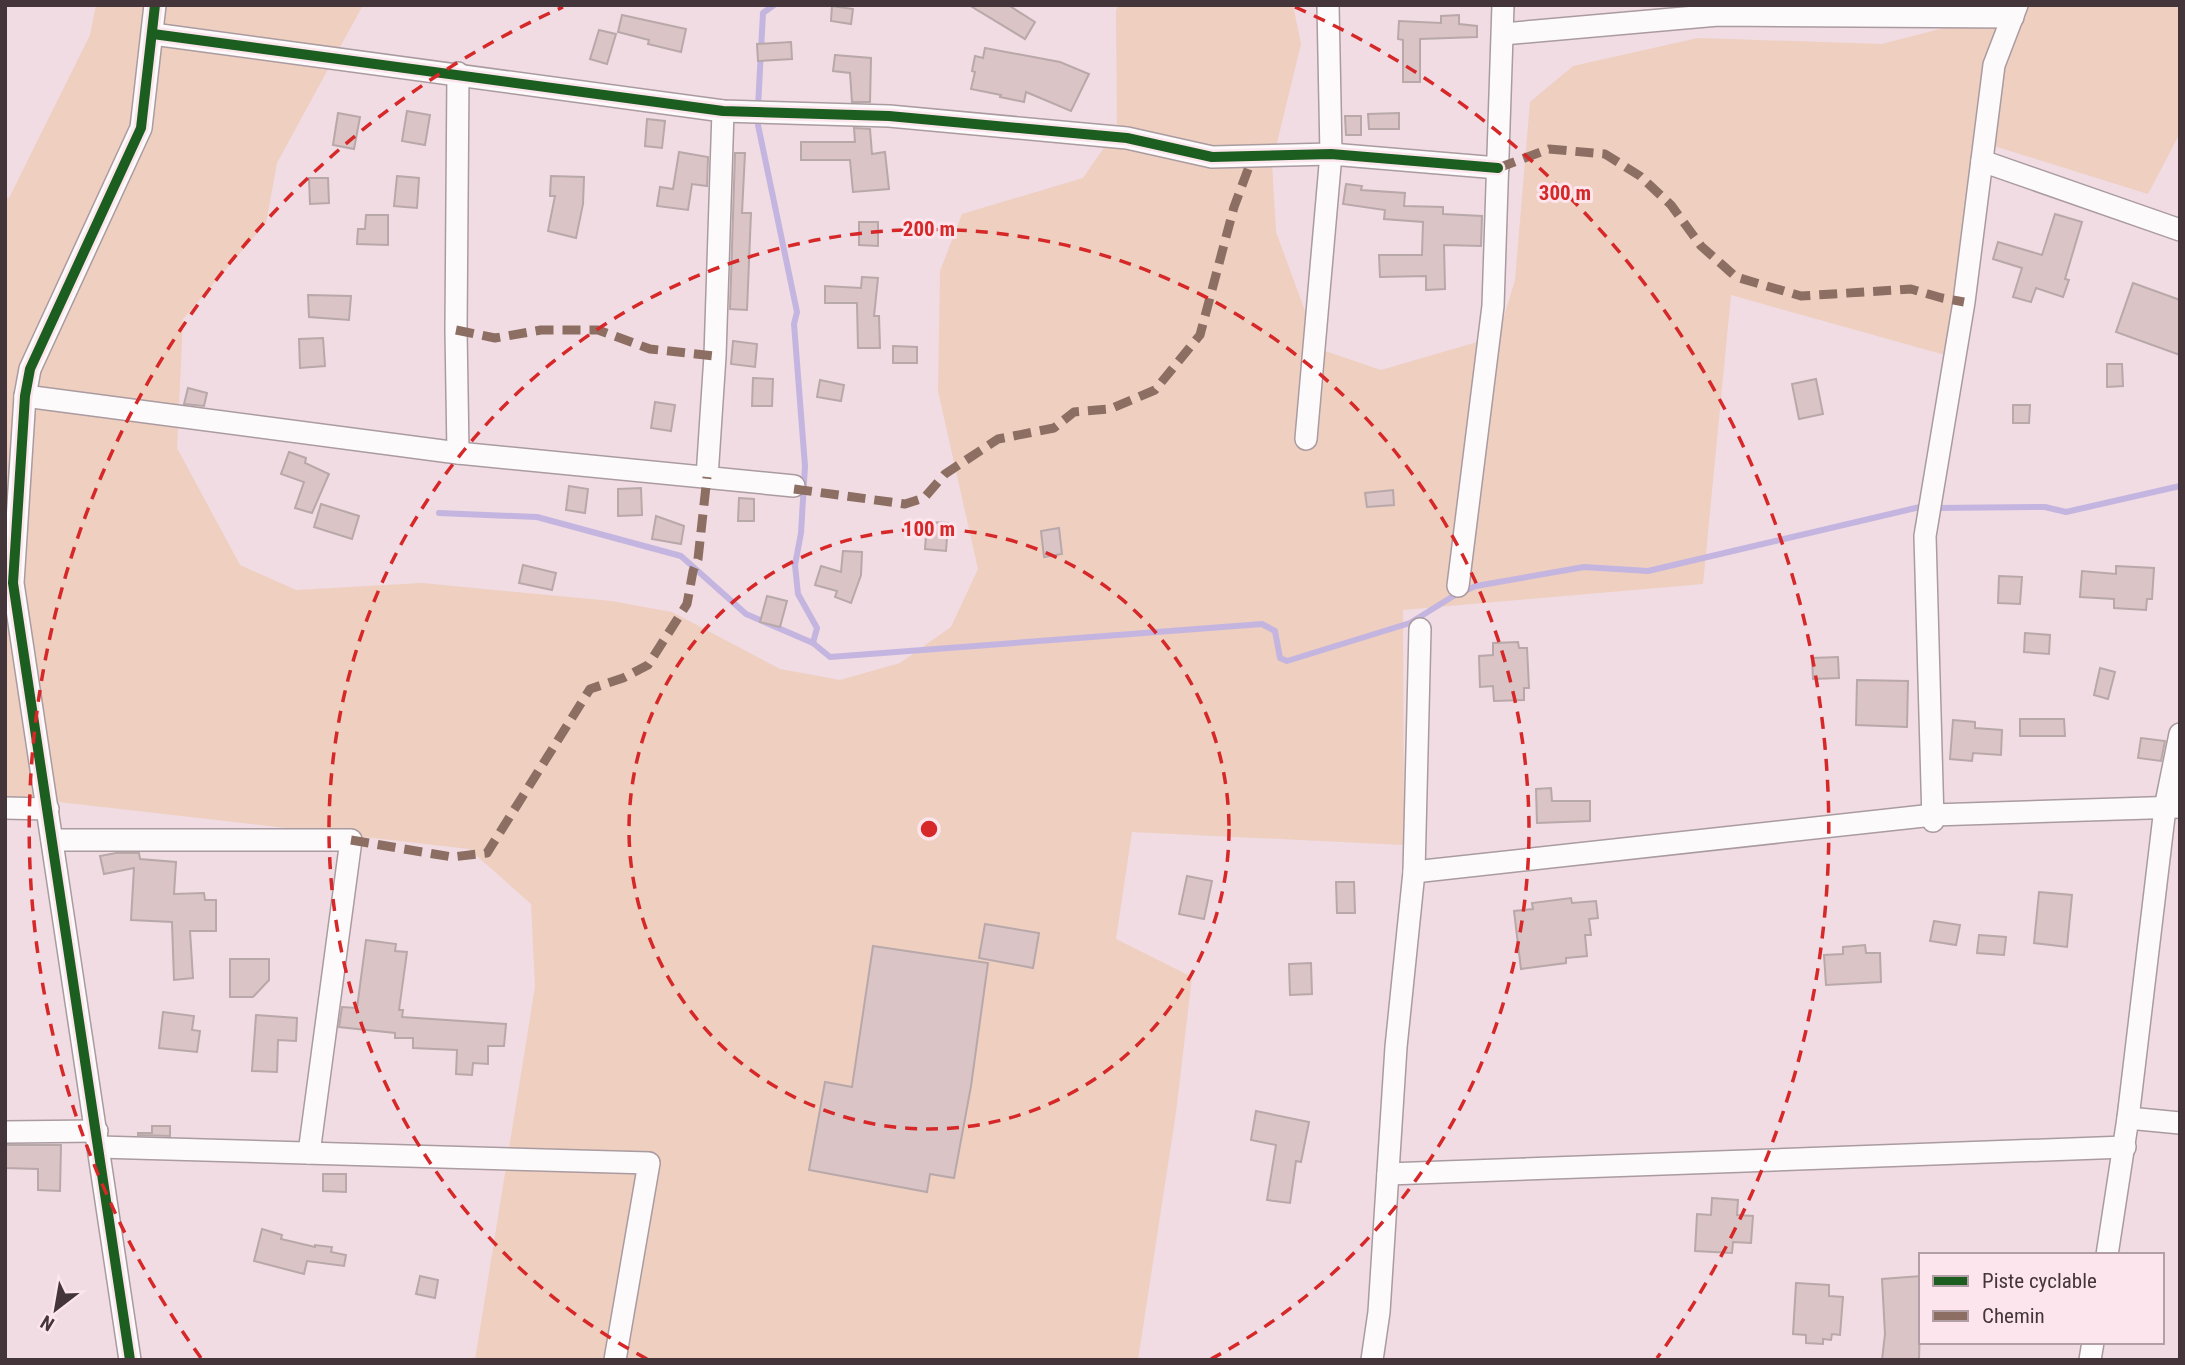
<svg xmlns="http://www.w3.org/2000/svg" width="2185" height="1365" font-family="'Roboto Condensed',sans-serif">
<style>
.green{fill:#eecfc0}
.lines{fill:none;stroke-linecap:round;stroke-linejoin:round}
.stream{stroke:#c4b5e0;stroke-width:6}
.building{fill:#dbc4c5;stroke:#b8a8aa;stroke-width:2}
.minor-casing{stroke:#aa9ba0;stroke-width:24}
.minor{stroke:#fdfafb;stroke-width:21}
.quiet{stroke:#8d6e63;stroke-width:9;stroke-dasharray:18 9;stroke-linecap:butt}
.cycleway-casing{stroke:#fce5ec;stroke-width:15}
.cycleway{stroke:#1b5e20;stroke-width:10}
.ring{fill:none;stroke:#d62828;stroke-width:3.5;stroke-dasharray:12 9}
.centre{fill:#d62828;stroke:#fce5ec;stroke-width:3.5}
.ring-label{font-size:21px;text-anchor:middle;font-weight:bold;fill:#d62828;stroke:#fce5ec;stroke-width:6;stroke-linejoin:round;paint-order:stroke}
</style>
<rect width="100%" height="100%" fill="#f0dce2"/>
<!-- green -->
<path class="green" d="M96,5h267l-86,158 -11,60 -83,96 -6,129 63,117 56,25 126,-7 189,18 61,11 108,57 60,11 60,-17 51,-36 27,-58 -40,-178 2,-120 22,-57 121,-36 34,-49 -1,-118 2,-6h175l8,39 -29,119 4,69 43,117 62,21 117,-34 17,-56 15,-178 43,-36 125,-28 184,6 151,-39h147v128l-32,61 -173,-54 -30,215 -214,-60 -28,289 -300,26 1,235 -272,-13 -16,107 76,38 -16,135 -38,248h-663l60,-373 -4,-83 -62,-55 -410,-47 -54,-3v-602l4,1 81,-163z"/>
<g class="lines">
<!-- stream -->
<g class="stream">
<path d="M758,107l5,-94 11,-8"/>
<path d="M758,125l39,187 -3,12 11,142 -4,67 -6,32 3,29 19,34 -4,15 17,14 432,-33 13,7 5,27 7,3 123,-38 45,-28 21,-9 108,-19 64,4 276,-65"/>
<path d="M1935,508l110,-1 21,5 114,-26"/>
<path d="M439,513l98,4 144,39 65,58 67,29"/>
</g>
</g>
<!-- building -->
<g class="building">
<path d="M969,5h39l27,17 -10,17z"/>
<path d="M832,6l21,3 -2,15 -20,-3z"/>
<path d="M622,15l64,14 -5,23 -33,-8 1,-4 -31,-8z"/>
<path d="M1459,15v9l18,2v11l-57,2v43h-17v-42l-5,-1 1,-18 42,2v-7z"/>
<path d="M599,30l17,4 -9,30 -17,-5z"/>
<path d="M791,42l1,17 -34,2 -1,-17z"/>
<path d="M985,48l75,14 29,12 -18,37 -45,-19 -2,10 -24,-5 1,-2 -30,-6 4,-17 -3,-1 3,-15 8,2z"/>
<path d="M835,55l36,3 -1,44h-18l-2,-29 -17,-2z"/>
<path d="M407,111l23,4 -5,30 -23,-4z"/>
<path d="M338,113l22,4 -6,32 -21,-4z"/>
<path d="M1399,113v16h-30l-1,-15z"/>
<path d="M1345,116h16v19h-15z"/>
<path d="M647,119l18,2 -3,27 -17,-2z"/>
<path d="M854,128l16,1 2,25 13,-2 4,37 -36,3 -3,-32h-49v-18h54z"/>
<path d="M679,152l29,5 -1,29 -15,-2 -4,26 -31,-4 3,-19 13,2z"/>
<path d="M735,153h10l-3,60h9l-4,97 -17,-1z"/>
<path d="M397,176l22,2 -2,30 -23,-2z"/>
<path d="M551,176l33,1 -1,27 -7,34 -28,-7 7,-35h-5z"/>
<path d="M309,178h19l1,25 -19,1z"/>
<path d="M1346,184l16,2 -1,4 44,3 -1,13 39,1v7l39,2 -1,30 -37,-1 1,44 -19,1v-14l-46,1 -1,-22h43l1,-33 -39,-3 1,-9 -42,-6z"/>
<path d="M2055,214l27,8 -17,57 4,1 -6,17 -27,-9 -5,14 -18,-5 9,-29 -29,-9 5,-17 44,13z"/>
<path d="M366,215h22v30l-31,-1 1,-15h7z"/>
<path d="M859,222h19v24l-19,-1z"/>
<path d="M862,277l16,1 -4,38h5l1,32h-22l-1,-45h-32v-17l36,2z"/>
<path d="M2133,283l47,17v55l-64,-23z"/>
<path d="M308,295l43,1 -2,24 -40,-3z"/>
<path d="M323,338l2,28 -25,2 -1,-29z"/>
<path d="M733,341l24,3 -2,23 -24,-3z"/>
<path d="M893,346l24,1v16h-24z"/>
<path d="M2107,364h15l1,22 -16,1z"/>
<path d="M753,378l20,1 -1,27h-20z"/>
<path d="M1816,379l7,35 -24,5 -7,-35z"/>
<path d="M820,380l24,5 -3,16 -24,-4z"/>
<path d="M188,388l19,5 -3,13 -20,-2z"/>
<path d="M655,402l20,3 -4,26 -20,-3z"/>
<path d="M2013,405h17l-1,18h-16z"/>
<path d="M289,452l17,6 -1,5 24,11 -17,39 -17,-5 9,-26 -23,-8z"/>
<path d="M569,486l19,3 -3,24 -19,-3z"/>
<path d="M641,488l1,27 -24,1v-27z"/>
<path d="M1393,490l1,15 -27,2 -2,-14z"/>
<path d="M739,498l15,1v22h-16z"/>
<path d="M321,504l38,12 -7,23 -38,-12z"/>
<path d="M656,516l28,10 -3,18 -29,-5z"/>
<path d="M927,522l21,1 -2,28 -21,-2z"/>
<path d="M1059,528l3,26 -18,3 -3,-26z"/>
<path d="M843,551l19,1 -1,23 -10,28 -16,-6 2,-6 -22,-6 6,-19 20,6z"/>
<path d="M523,565l33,8 -4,17 -33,-7z"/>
<path d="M2116,566l38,2 -2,31h-5l-1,11 -32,-2v-9l-34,-2 2,-26 34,3z"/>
<path d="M1999,576l23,1 -2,27 -22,-1z"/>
<path d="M767,596l20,5 -7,26 -20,-5z"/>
<path d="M2025,633l25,2 -1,19 -25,-2z"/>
<path d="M1518,642l1,6h8l2,40h-5v12l-30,1 -1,-15 -13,1 -1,-31 14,-1v-12z"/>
<path d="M1838,657l1,21 -26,1 -1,-21z"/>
<path d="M2100,668l15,4 -7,27 -14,-4z"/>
<path d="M1857,680l51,1 -1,46 -51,-2z"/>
<path d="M2020,719h44l1,17h-45z"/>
<path d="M1953,720l22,2v6l27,2 -1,25 -28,-2 -1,8 -22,-2z"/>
<path d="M2141,738l24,3 -4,20 -23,-3z"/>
<path d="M1551,788l1,13h38v20l-53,2 -1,-34z"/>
<path d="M116,853h23l1,6 36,3 -2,32 30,-1 1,7h11v31h-26l3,47 -19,2 -2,-58 -41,-2 3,-52 -30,6 -4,-18z"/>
<path d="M1187,876l25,5 -8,38 -25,-5z"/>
<path d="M1336,882h18l1,31h-18z"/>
<path d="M2039,892l33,3 -5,52 -33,-4z"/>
<path d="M1571,898l1,5 24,-2 2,17 -9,1 2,16h-6l2,21 -21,2v5l-45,6 -7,-58 19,-2 -1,-6z"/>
<path d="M1934,921l26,4 -4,20 -26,-4z"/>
<path d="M985,924l54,9 -6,35 -54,-10z"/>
<path d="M1979,935l27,2 -2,18 -27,-2z"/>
<path d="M366,940l30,4 -1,7 12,1 -8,58h4l-1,7 104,7 -2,22h-16v18l-15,-1 -1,12 -16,-1 1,-24 -44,-2v-10h-18v-5l-56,-6 3,-20 15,1z"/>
<path d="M1865,945l1,8h14l1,29 -55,3 -2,-30 19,-1v-7z"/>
<path d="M873,946l115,17 -17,123 -17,92 -24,-4 -3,18 -118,-22 16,-88 27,5z"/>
<path d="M230,959h39v21l-16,17h-23z"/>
<path d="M1311,963l1,31 -22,1 -1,-31z"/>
<path d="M163,1012l31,4 -2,14 8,1 -3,21 -38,-4z"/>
<path d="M256,1015l41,3 -1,23 -18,-1 -1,32 -25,-1z"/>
<path d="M1256,1111l53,11 -8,40 -5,-1 -6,42 -23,-3 9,-55 -25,-5z"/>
<path d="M152,1126h18v10l-32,-1v-2h14z"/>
<path d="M5,1145h56l-1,46 -22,-1v-21l-33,-1z"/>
<path d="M323,1174h23v18l-23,-1z"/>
<path d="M1712,1198l26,2 -1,15 16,1 -2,27 -18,-1 -1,11 -37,-2 2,-37 14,1z"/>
<path d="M262,1229l20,6 -1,4 34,8v-2l17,2 -1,5 15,3 -2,11 -37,-5 -3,13 -50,-13z"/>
<path d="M420,1276l18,4 -3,18 -19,-4z"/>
<path d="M1921,1276l-2,84h-37l3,-26 -3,-55z"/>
<path d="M1796,1283l33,2v11l14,1 -3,38 -8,-1 -1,6 -8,-1v5l-17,-1v-8l-13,-1z"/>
</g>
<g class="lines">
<defs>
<g id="minor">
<path d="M153,34l570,77 166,5 238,22 85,19 119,-3 167,14"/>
<path d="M1503,34l215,-19 295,2"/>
<path d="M458,73l-2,257 2,123"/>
<path d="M1982,161l198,69"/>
<path d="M25,396l433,57 336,33"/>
<path d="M1306,439l25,-285 -3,-149"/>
<path d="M707,477l8,-121 8,-245"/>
<path d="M1458,586l35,-280 10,-301"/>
<path d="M5,808l43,1"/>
<path d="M1933,821l-8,-285 39,-234 30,-237 23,-60"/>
<path d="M52,840h299l-42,313"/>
<path d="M1414,872l519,-57 247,-8"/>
<path d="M2128,1118l52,5"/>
<path d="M5,1132l92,-1"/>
<path d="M99,1147l550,16 -34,197"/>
<path d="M1388,1174l737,-27"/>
<path d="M2107,1255l21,-137 37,-310 15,-74"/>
<path d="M130,1360l-117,-777 12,-187 5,-27 111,-241 14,-123"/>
<path d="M1372,1360l7,-48 17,-265 18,-175 6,-243"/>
<path d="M2090,1360l3,-18"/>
</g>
</defs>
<!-- minor casing -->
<use href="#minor" class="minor-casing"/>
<!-- minor -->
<use href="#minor" class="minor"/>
<!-- quiet -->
<g class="quiet">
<path d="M1498,168l51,-19 56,5 35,22 31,29 30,41 35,31 65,19 110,-7 31,9 22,4"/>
<path d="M456,330l39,8 46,-8h57l52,19 65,7"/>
<path d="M794,489l111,15 19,-6 21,-24 53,-35 56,-11 20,-16 36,-3 45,-19 45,-55 34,-128 19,-51"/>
<path d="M351,840l101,17 35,-4 103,-164 33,-11 25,-13 39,-61 6,-33 5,-12 9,-82"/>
</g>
<defs>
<g id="cycleway">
<path d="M153,34l570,77 166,5 238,22 85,19 119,-3 167,14"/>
<path d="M130,1360l-117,-777 12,-187 5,-27 111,-241 14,-123"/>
</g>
</defs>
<!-- cycleway casing -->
<use href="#cycleway" class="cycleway-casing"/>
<!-- cycleway -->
<use href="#cycleway" class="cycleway"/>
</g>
<!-- distance rings -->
<g class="ring">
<circle cx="929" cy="829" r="300"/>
<path d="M647 1359A600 600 0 1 1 1211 1359"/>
<path d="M201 1358A900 900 0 0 1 563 7M1295 7A900 900 0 0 1 1657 1358"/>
</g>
<circle cx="929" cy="829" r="10" class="centre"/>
<g class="ring-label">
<text x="1565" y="200">300 m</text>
<text x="929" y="236">200 m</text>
<text x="929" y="536">100 m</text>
</g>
<!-- border -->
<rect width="2185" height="1365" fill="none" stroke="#43353a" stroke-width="14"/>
<!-- legend -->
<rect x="1919" y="1253" width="245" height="91" fill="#fce5ec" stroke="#b29fa5" stroke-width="2"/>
<rect x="1933" y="1276" width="35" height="10" fill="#1b5e20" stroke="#b29fa5" stroke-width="2"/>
<text x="1982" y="1288" font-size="21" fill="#43353a">Piste cyclable</text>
<rect x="1933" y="1311" width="35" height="10" fill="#8d6e63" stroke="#b29fa5" stroke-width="2"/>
<text x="1982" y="1323" font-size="21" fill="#43353a">Chemin</text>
<!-- north arrow -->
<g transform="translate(56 1309) rotate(211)" stroke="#fce5ec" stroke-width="5" paint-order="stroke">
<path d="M0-5L12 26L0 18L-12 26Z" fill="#43353a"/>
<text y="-10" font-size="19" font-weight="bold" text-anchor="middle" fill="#43353a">N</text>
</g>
</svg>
